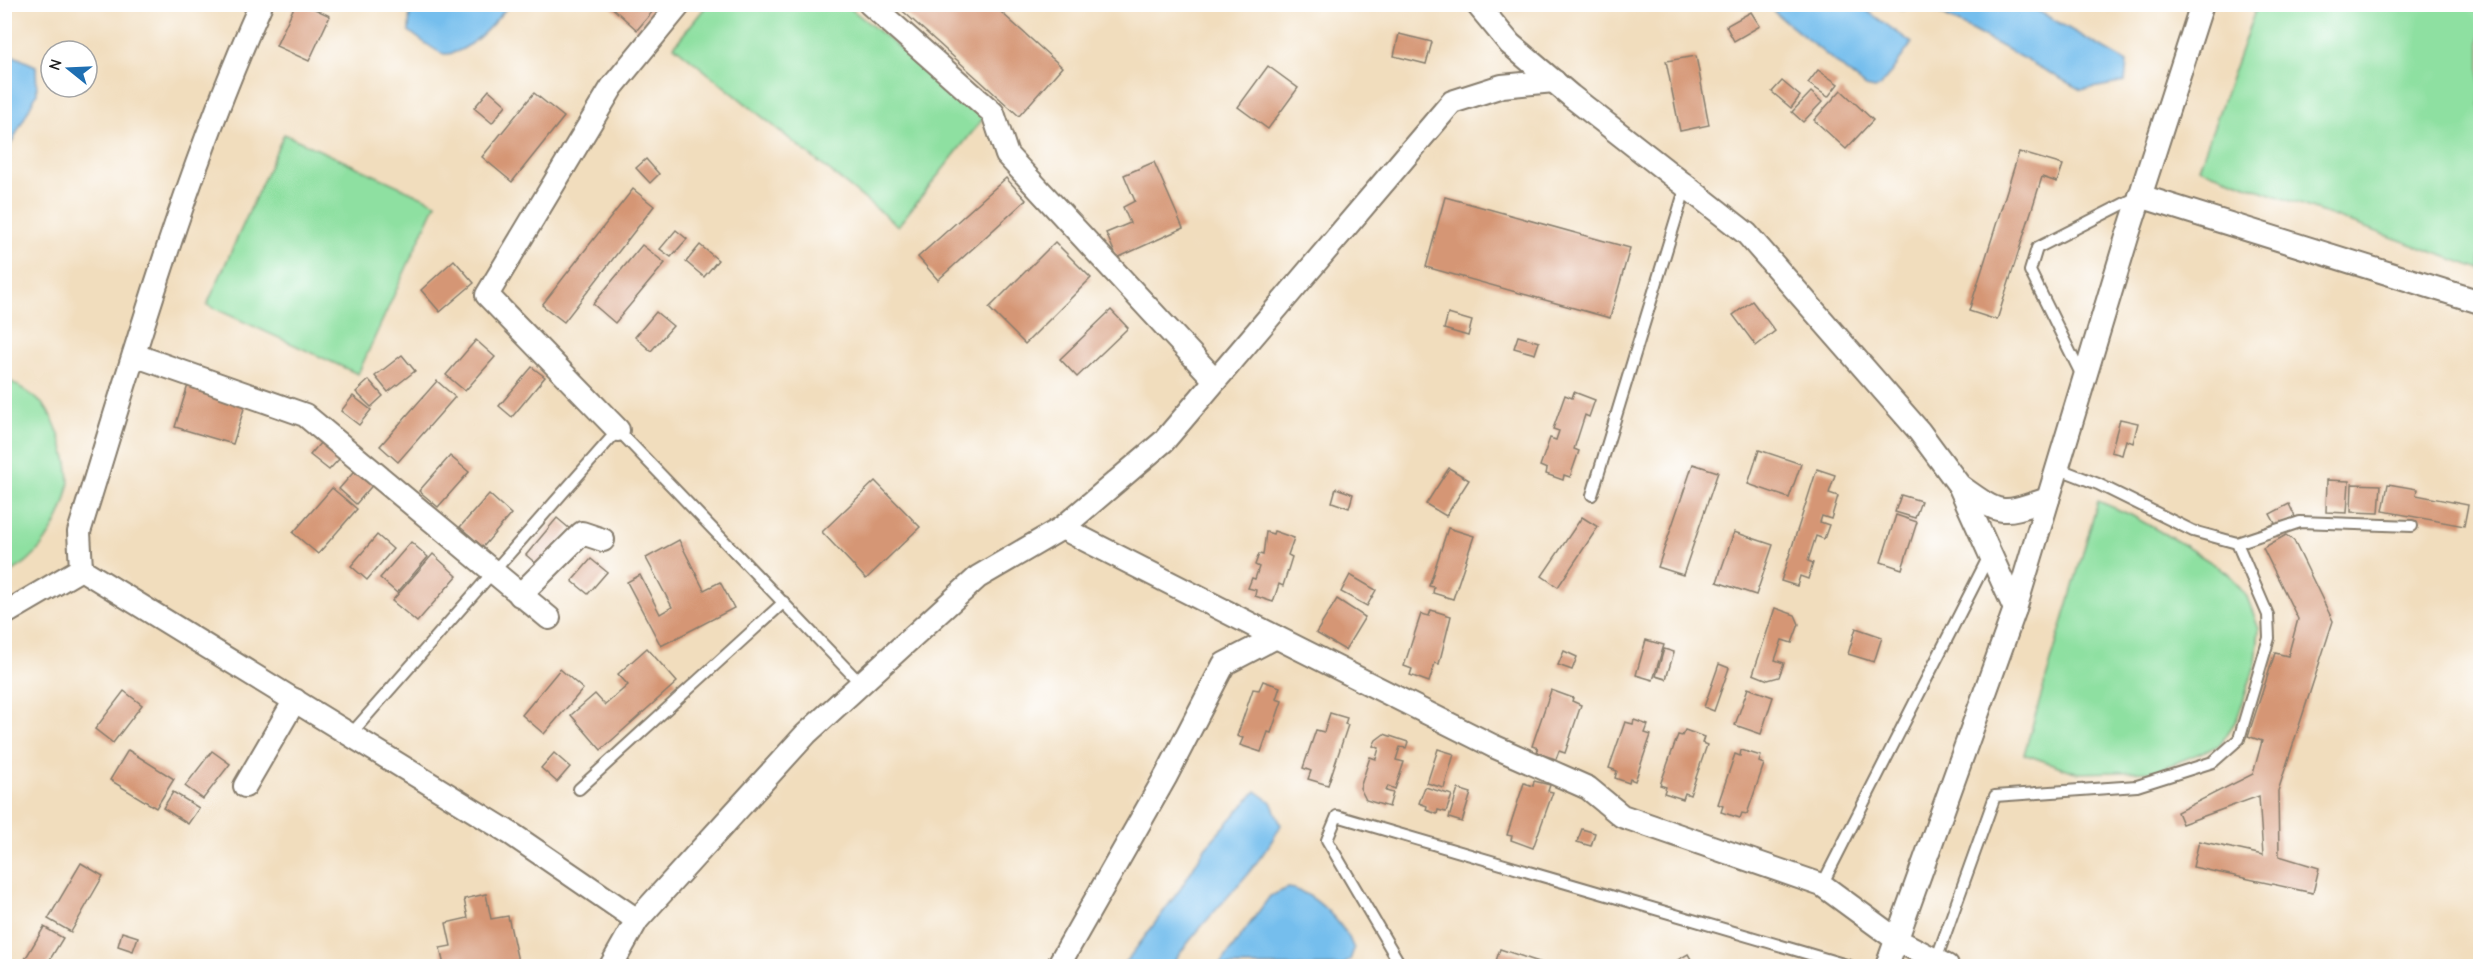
<svg xmlns="http://www.w3.org/2000/svg" width="2485" height="971" font-family="'Comic Neue',sans-serif">
<style>
.green{fill:#8ee0a1;stroke:#557e5e;stroke-width:1.5}
.water{fill:#75beed;stroke:#486d84;stroke-width:1.5}
.building{fill:#d59675}
.lines{fill:none;stroke-linecap:round;stroke-linejoin:round}
.lane-casing{stroke:#867c6c;stroke-width:14}
.street-casing{stroke:#867c6c;stroke-width:26}
.lane{stroke:#fff;stroke-width:10}
.street{stroke:#fff;stroke-width:22}
</style>
<rect width="100%" height="100%" fill="#fff"/>
<filter id="ink" filterUnits="userSpaceOnUse"><feTurbulence type="fractalNoise" baseFrequency=".0167" numOctaves="2"/><feDisplacementMap in="SourceGraphic" scale="12" xChannelSelector="R" yChannelSelector="G"/><feConvolveMatrix kernelMatrix="1 2 1 2 8 2 1 2 1" color-interpolation-filters="sRGB"/></filter>
<filter id="wash" filterUnits="userSpaceOnUse"><feTurbulence type="fractalNoise" baseFrequency=".008" numOctaves="4" result="noise"/><feDisplacementMap in="SourceGraphic" scale="24" xChannelSelector="R" yChannelSelector="G"/><feGaussianBlur stdDeviation="1.35" result="paint"/><feColorMatrix in="noise" values="0 0 0 0 0 0 0 0 0 0 0 0 0 0 0 0 0 1.4 0 .05"/><feComposite in="paint" operator="in"/></filter>
<g filter="url(#wash)">
<rect width="100%" height="100%" fill="#f1ddbd"/>
<!-- green -->
<g class="green">
<path d="M707,5h139l139,111 -87,110 -224,-180z"/>
<path d="M2461,5l19,7v257l-281,-101 58,-163z"/>
<path d="M284,134l152,69 -78,171 -151,-69z"/>
<path d="M4,377c12,8 32,18 41,30 13,17 27,61 23,82 -6,33 -32,75 -63,85z"/>
<path d="M2098,501l33,14 51,29 46,29 19,24 12,31 -3,35 -19,56 -17,26 -64,26 -78,2 -54,-19z"/>
</g>
<!-- water -->
<g class="water">
<path d="M410,5v-1l99,1c-13,16 -41,50 -65,49 -6,-1 -29,-18 -35,-23z"/>
<path d="M1771,5h88l53,38 -31,43 -6,3 -9,-2 -92,-75z"/>
<path d="M1893,5h135l99,57 -2,20 -44,8 -139,-76 -23,-9 -17,5z"/>
<path d="M5,52l31,14 1,27 -32,63z"/>
<path d="M1256,791l15,11 10,23c-27,52 -78,92 -110,141h-48l58,-78 24,-40z"/>
<path d="M1288,888c26,3 57,37 66,61l-4,11 -9,6h-122l51,-70z"/>
</g>
<g id="blocks">
<!-- building -->
<g class="building">
<path d="M608,4h51l-22,26z"/>
<path d="M895,4h97l70,63 -43,49z"/>
<path d="M295,5h11l24,11 -21,45 -33,-15z"/>
<path d="M1751,12l9,14 -26,15 -8,-15z"/>
<path d="M1399,34l33,8 -6,22 -32,-8z"/>
<path d="M1696,56l13,69 -29,6 -14,-70z"/>
<path d="M1268,66l30,22 -30,41 -30,-22z"/>
<path d="M1818,70l20,14 -10,13 -20,-14z"/>
<path d="M1782,81l18,15 -9,12 -19,-16z"/>
<path d="M489,90l17,15 -14,18 -18,-15z"/>
<path d="M1841,90l32,30 -27,29 -32,-29z"/>
<path d="M1811,92l11,10 -19,20 -11,-10z"/>
<path d="M534,93l30,24 -52,65 -30,-25z"/>
<path d="M2019,152l44,13 -6,17 -15,-5 -45,143 -28,-9z"/>
<path d="M646,159l13,15 -9,9 -14,-15z"/>
<path d="M1154,162l29,66 -66,30 -11,-25 24,-10 -7,-16 12,-6 -11,-26z"/>
<path d="M1006,178l20,22 -88,80 -20,-23z"/>
<path d="M633,189l21,17 -90,116 -22,-17z"/>
<path d="M1445,197l185,51 -20,70 -184,-51z"/>
<path d="M676,230l11,9 -16,18 -11,-8z"/>
<path d="M1055,242l36,36 -66,66 -36,-36z"/>
<path d="M642,245l23,18 -50,60 -22,-19z"/>
<path d="M700,245l18,15 -14,17 -18,-15z"/>
<path d="M454,260l20,23 -34,29 -19,-22z"/>
<path d="M1752,301l23,30 -19,15 -23,-31z"/>
<path d="M1111,310l17,18 -51,49 -17,-18z"/>
<path d="M656,312l17,14 -22,25 -16,-14z"/>
<path d="M1448,314l24,7 -4,15 -24,-7z"/>
<path d="M1518,336l21,6 -4,12 -21,-6z"/>
<path d="M476,340l19,17 -30,34 -19,-16z"/>
<path d="M402,355l13,16 -27,21 -13,-16z"/>
<path d="M532,367l13,10 -33,40 -13,-11z"/>
<path d="M369,380l14,16 -12,11 -15,-15z"/>
<path d="M437,381l18,16 -57,65 -18,-16z"/>
<path d="M188,385l58,17 -13,42 -58,-17z"/>
<path d="M1574,392l21,8 -6,17 -4,-2 -11,34 5,2 -9,26 -6,-2 -1,5 -17,-6 1,-5 -7,-3 10,-28 6,2 3,-9 -6,-2 12,-34 7,3z"/>
<path d="M353,396l18,14 -12,15 -18,-14z"/>
<path d="M2120,419l18,4 -5,20 -7,-3 -4,15 -11,-3z"/>
<path d="M321,442l19,16 -11,12 -19,-15z"/>
<path d="M1759,450l42,14 -12,34 -41,-14z"/>
<path d="M450,456l19,16 -31,35 -19,-16z"/>
<path d="M1693,464l25,8 -35,103 -25,-8z"/>
<path d="M359,466l17,15 -20,23 -17,-15z"/>
<path d="M1449,468l20,12 -23,36 -20,-12z"/>
<path d="M1817,469l18,6 -6,18 9,3 -7,23 -9,-3 -2,6 9,3 -5,14 -8,-3 -8,25 5,2 -5,16 -8,-3 -3,10 -16,-5z"/>
<path d="M2327,480l22,1 -2,32 -21,-1z"/>
<path d="M875,481l45,46 -54,52 -44,-47z"/>
<path d="M2352,484l29,1 -2,28 -28,-1z"/>
<path d="M2388,484l29,5 -1,6 52,10 -4,21 -81,-15z"/>
<path d="M332,488l25,21 -39,45 -25,-21z"/>
<path d="M1336,488l17,6 -4,14 -17,-6z"/>
<path d="M489,494l22,20 -28,33 -23,-20z"/>
<path d="M1901,495l20,6 -6,17 -20,-6z"/>
<path d="M2289,504l6,13 -18,10 -7,-13z"/>
<path d="M1896,515l21,7 -15,47 -21,-7z"/>
<path d="M1582,517l16,10 -40,60 -16,-11z"/>
<path d="M557,518l13,11 -31,37 -13,-11z"/>
<path d="M1448,528l26,8 -21,63 -20,-6 1,-6 -5,-1z"/>
<path d="M1274,531l20,7 -6,17 4,2 -9,29 -4,-2 -6,18 -18,-6 1,-6 -8,-2 4,-10 3,1 4,-12 -4,-2 4,-11 4,1 3,-23 7,2z"/>
<path d="M1734,532l39,13 -17,50 -39,-13z"/>
<path d="M377,535l16,14 -26,31 -16,-14z"/>
<path d="M2286,535l8,6 39,80 -55,170 1,65 40,12 -6,25 -120,-26 6,-26 64,14 -4,-59 -77,28 -5,-12 76,-38 9,-33 -14,-5 27,-83 13,3 10,-37 -35,-71z"/>
<path d="M679,540l25,50 16,-8 14,26 -73,38 -34,-64 13,-7 20,39 12,-7 -26,-49z"/>
<path d="M411,542l17,15 -31,36 -17,-15z"/>
<path d="M433,554l24,22 -40,46 -25,-21z"/>
<path d="M591,559l16,13 -19,22 -16,-13z"/>
<path d="M1350,575l26,15 -9,16 -26,-14z"/>
<path d="M1337,599l28,18 -20,33 -29,-17z"/>
<path d="M1775,608l20,7 4,9 -7,19 -10,-3 -7,20 9,3 -5,14 -11,3 -15,-6z"/>
<path d="M1431,610l20,6 -12,48 -4,-1 -6,19 -19,-7 2,-6 -8,-3 17,-52 8,2z"/>
<path d="M1856,628l26,9 -8,25 -26,-8z"/>
<path d="M1646,640l18,5 -11,35 -17,-5z"/>
<path d="M647,648l30,34 -76,68 -30,-35 24,-21 10,11 23,-20 -10,-11z"/>
<path d="M1664,649l10,3 -8,27 -10,-3z"/>
<path d="M1564,651l13,6 -5,13 -14,-5z"/>
<path d="M1719,664l10,4 -15,43 -10,-4z"/>
<path d="M560,669l23,20 -39,45 -22,-19z"/>
<path d="M1263,681l17,6 -4,12 6,2 -11,32 -3,-1 -7,20 -21,-7 3,-7 -6,-2 16,-47 6,1z"/>
<path d="M1748,688l25,9 -12,37 -26,-9z"/>
<path d="M1551,690l22,8 -1,3 9,4 -16,48 -6,-2 -3,8 -19,-6 1,-5 -6,-2z"/>
<path d="M124,691l18,14 -29,38 -18,-14z"/>
<path d="M1330,713l17,5 -2,6 3,1 -20,60 -20,-6 3,-8 -8,-3 13,-38 8,2z"/>
<path d="M1634,720l14,5 -3,8 6,2 -16,46 -5,-2 -1,4 -14,-5 2,-7 -8,-3 16,-46 8,2z"/>
<path d="M1685,730l19,7 -2,6 5,2 -17,50 -5,-2 -2,6 -19,-6 2,-6 -6,-2 18,-50 4,1z"/>
<path d="M1384,734l24,8 -2,6 -6,-1 -4,13 8,2 -9,27 -7,-3 -2,5 7,2 -4,14 -23,-7 -6,-12 10,-31 6,2 3,-11 -6,-2 3,-6z"/>
<path d="M1438,749l16,5 -10,34 -17,-5z"/>
<path d="M128,750l46,29 -18,29 -46,-28z"/>
<path d="M1741,750l20,6 -2,6 5,2 -17,50 -5,-1 -2,5 -19,-6 2,-6 -5,-2 17,-50 5,2z"/>
<path d="M212,751l18,13 -27,35 -18,-13z"/>
<path d="M554,753l16,14 -13,15 -16,-14z"/>
<path d="M1534,781l16,4 -2,6 5,1 -20,56 -22,-8 1,-4 -5,-1 17,-52 9,3z"/>
<path d="M1425,787l27,8 -6,17 -8,-2 -1,4 -11,-4 1,-4 -8,-3z"/>
<path d="M1458,789l13,4 -9,29 -13,-4z"/>
<path d="M173,792l26,16 -11,16 -25,-16z"/>
<path d="M1582,829l13,4 -4,13 -14,-4z"/>
<path d="M81,863l22,13 -32,56 -23,-13z"/>
<path d="M486,894l5,25 17,-3 11,50h-75l-4,-18 11,-2 -5,-23 22,-5 -4,-19z"/>
<path d="M44,927l19,11 -17,28h-25z"/>
<path d="M122,932l16,5 -5,14 -15,-5z"/>
<path d="M1500,949l42,14 -2,3h-38l-7,-2z"/>
<path d="M1688,954l7,12h-21l4,-2 -2,-3z"/>
</g>
</g>
</g>
<g filter="url(#ink)">
<use href="#blocks" fill-opacity="0" stroke="#867c6c" stroke-width="1.5"/>
<g class="lines">
<defs>
<g id="lane">
<path d="M2082,376l-52,-105 7,-23 100,-51"/>
<path d="M1592,495l94,-309"/>
<path d="M2237,543l63,-21 112,4"/>
<path d="M350,735l268,-305 243,254"/>
<path d="M579,789l205,-187"/>
<path d="M1822,885l168,-331"/>
<path d="M1936,960l59,-164 142,-10 76,-24 26,-23 30,-101 -1,-23 -31,-72 -44,-12 -95,-47 -41,-16"/>
<path d="M1401,966l-74,-126 10,-24 513,150"/>
</g>
<g id="street">
<path d="M870,4l123,109 14,42 208,225"/>
<path d="M1477,4l33,40 61,52 176,138 172,197 40,54 56,124"/>
<path d="M2140,196l340,106"/>
<path d="M134,355l171,60 244,203"/>
<path d="M618,430l-131,-135 125,-208 68,-83"/>
<path d="M1960,486c42,30 40,29 88,13"/>
<path d="M81,569l432,266 124,85"/>
<path d="M520,595l62,-62 21,7"/>
<path d="M4,614l77,-45 -2,-37c55,-177 106,-358 182,-528"/>
<path d="M1276,637l217,109 95,42 34,28 200,69 75,55 50,26"/>
<path d="M245,786l50,-86"/>
<path d="M611,966l26,-46 169,-186 172,-157 84,-49 102,-87 288,-339 50,-16 52,-5"/>
<path d="M1058,966l108,-190 58,-112 52,-27 -214,-109"/>
<path d="M1887,966l128,-357 112,-372 75,-233"/>
</g>
</defs>
<!-- lane casing -->
<use href="#lane" class="lane-casing"/>
<!-- street casing -->
<use href="#street" class="street-casing"/>
<!-- lane -->
<use href="#lane" class="lane"/>
<!-- street -->
<use href="#street" class="street"/>
</g>
</g>
<!-- margin -->
<rect width="2485" height="971" fill="none" stroke="#fff" stroke-width="24"/>
<!-- north arrow -->
<g transform="translate(69 69) rotate(288)"><circle r="28" fill="#ffffff" stroke="#a4a4a4" stroke-width="1.5"/>
<path d="M0-4.5L10 22L0 15L-10 22Z" fill="#1f6fb2"/>
<text y="-9" font-size="16" font-weight="bold" text-anchor="middle" fill="#1c1c1c">N</text>
</g>
</svg>
